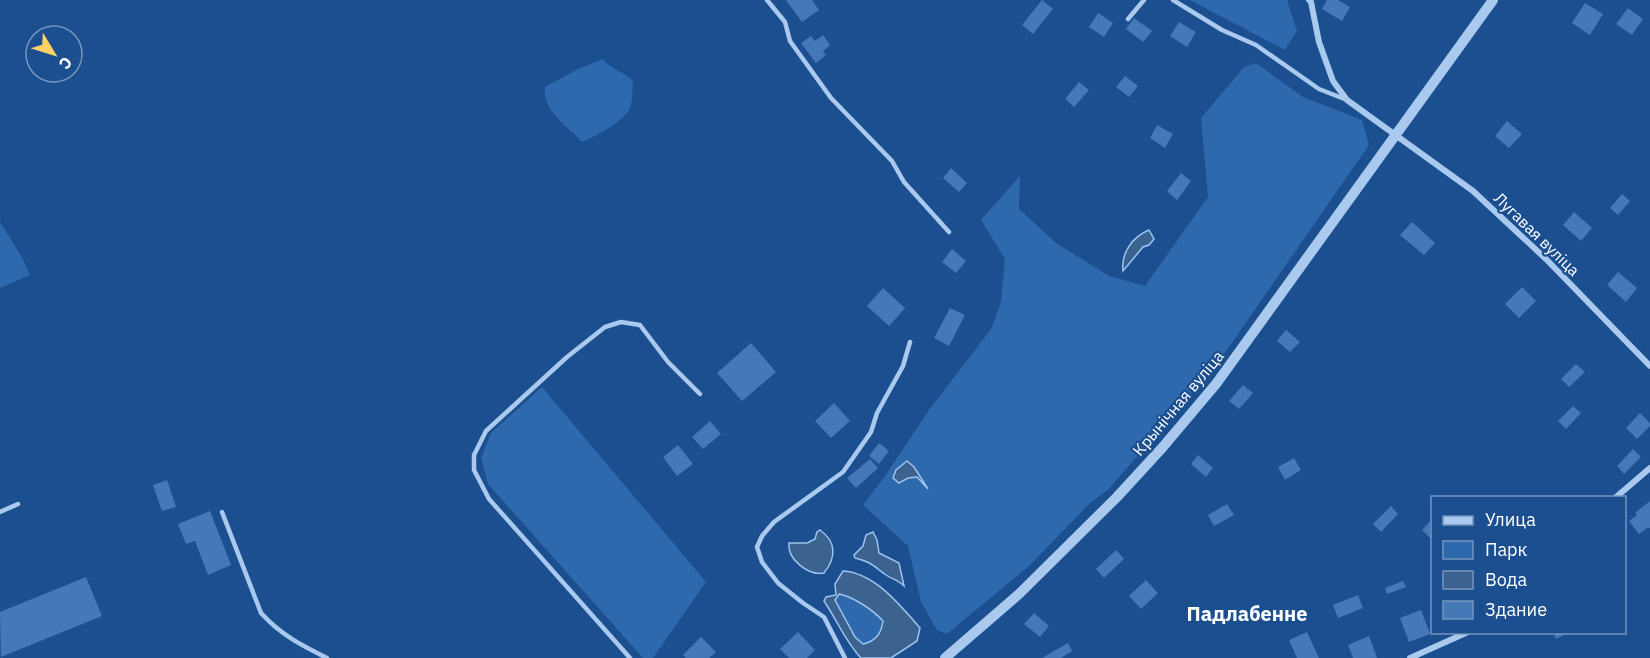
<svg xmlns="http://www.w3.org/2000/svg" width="1650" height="658" font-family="'IBM Plex Sans',sans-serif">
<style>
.green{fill:#2e69ad}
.water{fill:#3c6290;stroke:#9cc4f0;stroke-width:1.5;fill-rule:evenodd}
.building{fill:#4478b7}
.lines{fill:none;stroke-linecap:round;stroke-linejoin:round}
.service{stroke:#a9c9ee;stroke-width:4.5}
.minor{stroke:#a9c9ee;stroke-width:6}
.tertiary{stroke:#a9c9ee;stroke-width:10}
.labels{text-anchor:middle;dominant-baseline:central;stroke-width:4.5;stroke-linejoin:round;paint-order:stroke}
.street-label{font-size:16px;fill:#fff;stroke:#1b4f8f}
.quarter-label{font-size:20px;font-weight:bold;fill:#fff;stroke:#1b4f8f}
</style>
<rect width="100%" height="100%" fill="#1b4f8f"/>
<!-- green -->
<g class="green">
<path d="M1190,0h97l10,31 -12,19z"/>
<path d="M603,59c10,12 20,12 30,22 -1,9 0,21 -4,29 -7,12 -34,27 -47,32 -14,-16 -40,-31 -37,-55l33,-18z"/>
<path d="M1256,63l47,34 59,23 7,25 -149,215 -112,130 -18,13 -61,63 -82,68 -10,-4 -16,-28 -13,-56 -45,-41 22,-29 44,-66 62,-81 10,-27 4,-43 -24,-39 39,-44 -1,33 37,34 53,33 36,10 63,-89 -7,-79 43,-51z"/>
<path d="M0,222l23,37 7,16 -30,13z"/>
<path d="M542,387l164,195 -53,76h-10l-155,-174 -7,-26 10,-25z"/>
<path d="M839,594c15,3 33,16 44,27 -2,13 -7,20 -20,23l-8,-7 -20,-37z"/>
</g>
<!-- water -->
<g class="water">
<path d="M1149,230l5,9 -5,6 -6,2 -20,24c-2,-18 9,-34 26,-41z"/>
<path d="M907,461l7,6 14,22 -11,-12 -9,1 -9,5 -6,-5 3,-8z"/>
<path d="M820,530c17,12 16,28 4,43 -16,3 -37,-14 -35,-30h18l8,-4 2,-7z"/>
<path d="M873,532l4,8 2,13 20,10 5,23c-6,-6 -12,-7 -18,-11 -14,-10 -13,-12 -31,-17l-1,-3 9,-9 3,-11z"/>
<path d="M843,571c32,2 57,34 77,57l-3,13 -26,17h-30c-16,-17 -24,-38 -37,-57l2,-4 10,-2 -1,-11zM839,594c15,3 34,16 44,27 -2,13 -7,20 -20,23l-8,-7 -20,-37z"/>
</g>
<!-- building -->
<g class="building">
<path d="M786,0h26l7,10 -17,12z"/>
<path d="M1042,0l11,9 -20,25 -11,-9z"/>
<path d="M1327,0h11l12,7 -8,14 -20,-12z"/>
<path d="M1585,3l18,11 -13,21 -18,-12z"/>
<path d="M1628,8l15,11 -11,16 -16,-11z"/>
<path d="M1098,13l15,10 -9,14 -15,-10z"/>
<path d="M1134,18l18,13 -9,11 -17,-13z"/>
<path d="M1179,22l17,10 -9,15 -17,-11z"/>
<path d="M823,35l7,10 -7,6 3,4 -10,8 -15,-20 10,-7 4,5z"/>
<path d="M1125,76l13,10 -9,11 -13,-10z"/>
<path d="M1079,82l10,8 -15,17 -9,-8z"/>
<path d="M1507,121l15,13 -13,14 -14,-12z"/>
<path d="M1157,125l16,9 -8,14 -15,-10z"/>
<path d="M951,168l16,15 -8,9 -16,-14z"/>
<path d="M1181,173l10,8 -14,19 -10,-9z"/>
<path d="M1622,194l8,7 -12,14 -8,-7z"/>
<path d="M1574,212l18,16 -11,13 -18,-16z"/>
<path d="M1412,222l23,21 -11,12 -24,-20z"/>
<path d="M952,249l14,12 -10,12 -14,-11z"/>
<path d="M1618,272l19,16 -11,14 -19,-17z"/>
<path d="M1522,287l14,14 -17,17 -14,-14z"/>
<path d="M883,288l22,20 -16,18 -22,-20z"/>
<path d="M950,308l15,7 -16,31 -15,-8z"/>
<path d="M1286,330l14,12 -10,10 -13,-11z"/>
<path d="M751,343l25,29 -34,29 -25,-28z"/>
<path d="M1576,364l9,8 -16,15 -8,-8z"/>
<path d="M1243,385l10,8 -14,16 -10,-8z"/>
<path d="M834,403l16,18 -19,17 -16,-17z"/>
<path d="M1573,406l8,7 -15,16 -8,-8z"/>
<path d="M1640,413l10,10v3l-13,13 -11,-11z"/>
<path d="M710,421l11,13 -18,15 -11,-12z"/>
<path d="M879,443l10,8 -10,13 -10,-8z"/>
<path d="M678,445l15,19 -16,12 -14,-19z"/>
<path d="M1633,449l8,8 -17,17 -7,-8z"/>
<path d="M1198,455l15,13 -7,9 -15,-13z"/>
<path d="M1294,458l7,12 -16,10 -7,-13z"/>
<path d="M870,459l8,9 -22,20 -9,-10z"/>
<path d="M167,480l9,27 -14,4 -9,-26z"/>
<path d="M1650,501v27h-3l-8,6 -10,-13 8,-6 -2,-2z"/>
<path d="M1227,504l7,11 -20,11 -6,-11z"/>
<path d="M1391,506l7,8 -17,18 -8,-8z"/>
<path d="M210,511l21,54 -23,10 -13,-34 -9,3 -8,-20z"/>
<path d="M1432,519v21l-10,-10z"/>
<path d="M1116,550l8,9 -20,19 -8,-9z"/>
<path d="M86,577l16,39 -101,41 -1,-45z"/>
<path d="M1146,580l12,13 -17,16 -12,-13z"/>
<path d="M1403,581l3,6 -19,7 -2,-6z"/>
<path d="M1358,595l5,13 -25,10 -5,-13z"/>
<path d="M1421,610l9,24 -21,8 -9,-24z"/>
<path d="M1034,613l15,13 -9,11 -16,-13z"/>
<path d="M798,632l17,18 -8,8h-18l-9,-9z"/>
<path d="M1307,632l12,26h-22l-8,-18z"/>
<path d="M1553,632h17l-14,7z"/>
<path d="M1369,636l8,22h-24l-5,-13z"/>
<path d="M701,637l15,15 -7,6h-23l-3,-3z"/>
<path d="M1068,643l4,8 -11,7h-19z"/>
</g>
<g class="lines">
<!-- service -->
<g class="service">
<path d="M767,0l18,22 5,19 41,57 61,63 12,21 45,50"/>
<path d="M1173,0l49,30 34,15 63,44 28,11"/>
<path d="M1128,19l16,-19"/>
<path d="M0,512l18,-8"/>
<path d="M222,512l39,101c20,22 40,32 66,45"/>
<path d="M630,658l-141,-159 -15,-29v-15l12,-24 81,-74 38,-30 16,-5 19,3 28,37 32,32"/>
<path d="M845,658l-21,-41 -21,-14 -25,-20 -16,-21 -5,-15 5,-11 12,-14 69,-50 28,-40 6,-19 26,-47 7,-24"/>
</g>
<!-- minor -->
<g class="minor">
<path d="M1309,0l2,2 8,40 14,39 14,19 126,91 73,68 104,107"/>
<path d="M1615,498l35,-30"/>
<path d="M1410,658l58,-26"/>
</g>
<!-- tertiary -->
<path class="tertiary" d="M945,658l74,-64 98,-97 45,-49 54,-64 277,-384"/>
</g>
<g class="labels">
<!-- street labels -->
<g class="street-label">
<text transform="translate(1537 234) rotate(44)">Лугавая вуліца</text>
<text transform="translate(1178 403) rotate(-50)">Крынічная вуліца</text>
</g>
<!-- quarter labels -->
<g class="quarter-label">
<text x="1247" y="613">Падлабенне</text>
</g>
</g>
<!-- legend -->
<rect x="1431" y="496" width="195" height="138" fill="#1b4f8f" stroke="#7695bc" stroke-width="1.5"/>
<rect x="1443" y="516" width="30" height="9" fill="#a9c9ee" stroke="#7695bc" stroke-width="1.5"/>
<text x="1485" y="526" font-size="18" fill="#ffffff">Улица</text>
<rect x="1443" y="541" width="30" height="18" fill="#2e69ad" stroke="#7695bc" stroke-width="1.5"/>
<text x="1485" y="556" font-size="18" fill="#ffffff">Парк</text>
<rect x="1443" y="571" width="30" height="18" fill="#3c6290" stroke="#7695bc" stroke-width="1.5"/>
<text x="1485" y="586" font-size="18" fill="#ffffff">Вода</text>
<rect x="1443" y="601" width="30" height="18" fill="#4478b7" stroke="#7695bc" stroke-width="1.5"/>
<text x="1485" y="616" font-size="18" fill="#ffffff">Здание</text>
<!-- north arrow -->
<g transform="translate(54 54) rotate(128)"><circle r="28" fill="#1b4f8f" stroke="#7695bc" stroke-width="1.5"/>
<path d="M0-4.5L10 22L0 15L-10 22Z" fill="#ffd166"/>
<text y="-9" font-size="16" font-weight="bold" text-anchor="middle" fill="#ffffff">С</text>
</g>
</svg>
